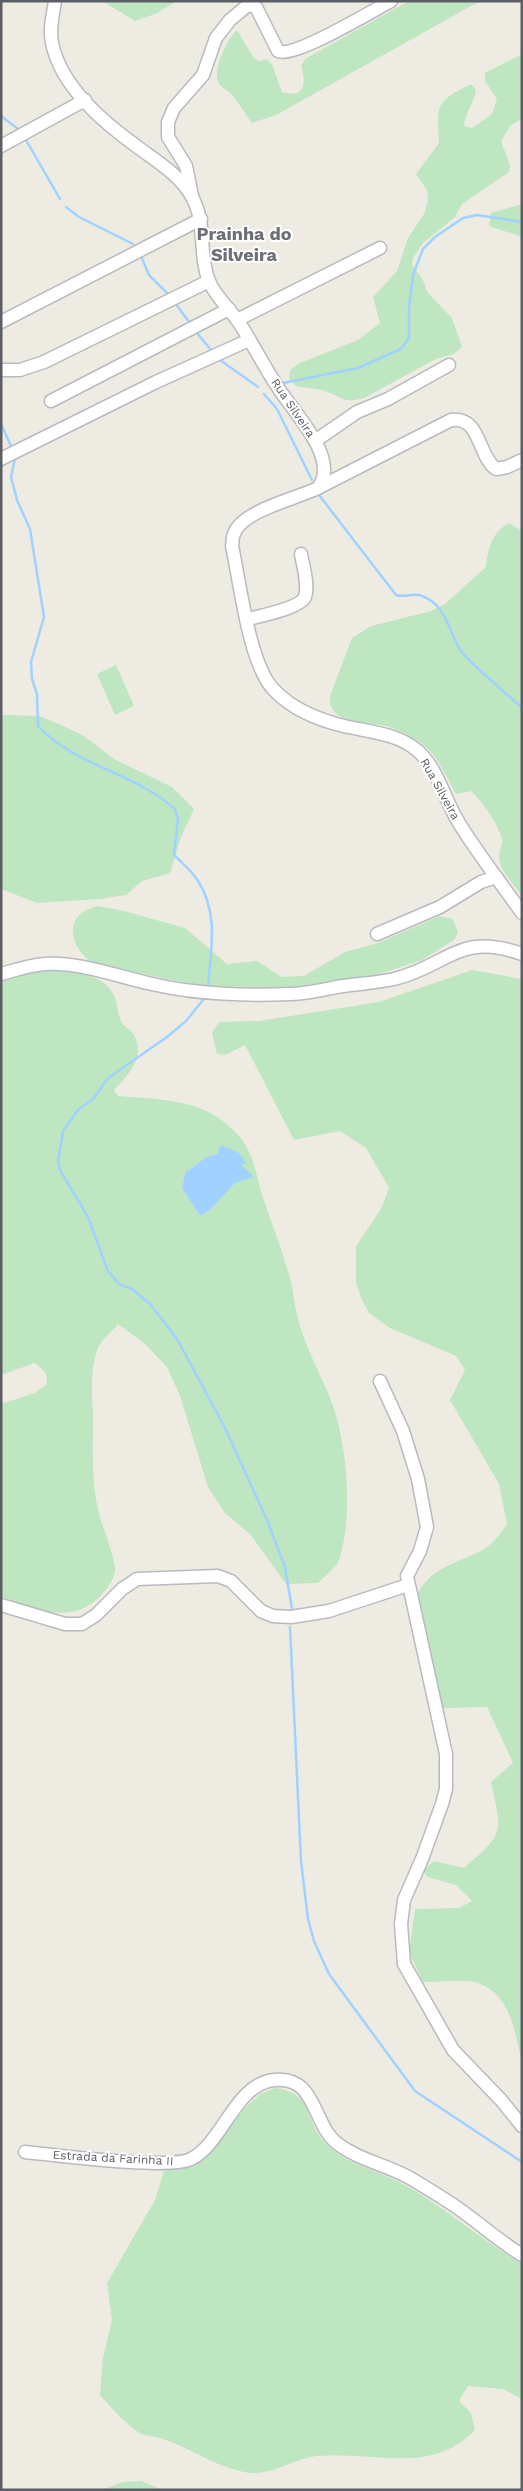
<svg xmlns="http://www.w3.org/2000/svg" width="523" height="2491" font-family="'Work Sans',sans-serif">
<style>
.green{fill:#bee6c0;fill-rule:evenodd}
.water{fill:#a1d2ff}
.lines{fill:none;stroke-linecap:round;stroke-linejoin:round}
.stream{stroke:#a1d2ff;stroke-width:2.5}
.minor-casing{stroke:#b8babf;stroke-width:15}
.minor{stroke:#fff;stroke-width:12}
.labels{text-anchor:middle;dominant-baseline:central;stroke-width:4;stroke-linejoin:round;paint-order:stroke}
.street-label{font-size:12px;fill:#5b5e64;stroke:#fff}
.district-label{font-size:18px;font-weight:bold;fill:#6c7076;stroke:#fff}
</style>
<rect width="100%" height="100%" fill="#eeece2"/>
<!-- green -->
<g class="green">
<path d="M102,1h75l-22,13 -20,7z"/>
<path d="M409,1h71l-204,114 -24,8c-7,-9 -13,-20 -21,-29 -3,-4 -9,-6 -12,-10 -8,-11 8,-46 18,-54l16,27 6,4 8,-2 5,5 10,28c24,7 24,-9 19,-26l4,-7z"/>
<path d="M522,54v65l-11,6 -10,16 9,24 -1,7 -47,32 -7,13 -32,26 -10,15 -1,7 10,13 6,15 24,25 10,29 -8,7 -18,5 -72,39c-22,6 -21,-1 -39,-7 -9,-3 -20,-3 -29,-5l-7,-8 1,-8 10,-7 58,-23 22,-17 -7,-26 24,-26 11,-33 16,-24 4,-13 -1,-11 -11,-16 23,-31c-2,-39 -4,-41 32,-59l5,6c-2,13 -11,23 -12,36l8,2 20,-14 5,-15 -12,-18v-8z"/>
<path d="M522,204v33l-33,-11 2,-13z"/>
<path d="M509,523l13,8v365c-8,-11 -23,-26 -23,-40 0,-6 4,-11 3,-16 -3,-16 -20,-38 -31,-49l-15,3c-11,-20 -20,-43 -41,-55 -8,-5 -19,-10 -28,-13 -19,-4 -60,-1 -57,-30l22,-58 19,-12 60,-15 14,-7 41,-37c2,-18 5,-34 23,-44z"/>
<path d="M116,665l18,41 -19,9 -18,-41z"/>
<path d="M1,715l38,1 20,8 25,12 30,23 58,28 22,22 -13,28 -11,36 -28,8 -16,14 -26,4 -63,4 -36,-14z"/>
<path d="M98,906l26,5 61,17 42,36 30,-3 25,16 22,-1 41,-24 33,-9 62,-27 13,3 5,14 -4,7 -32,20 -46,15 -91,13 -83,-2 -108,-22c-26,-17 -32,-50 4,-58z"/>
<path d="M51,969c20,3 52,4 62,25 5,8 4,21 9,29 4,5 11,8 13,14 10,21 -7,38 -21,53l4,6c46,4 88,2 121,40 15,18 17,38 23,59 10,29 21,57 29,87 3,11 3,22 6,33 7,31 24,59 35,88 15,42 21,111 8,154 -2,9 -15,19 -22,26l-32,1 -36,-50 -25,-21 -17,-26 -28,-91 -13,-29 -23,-24 -26,-19c-6,8 -19,17 -21,27 -7,20 -5,43 -4,64 0,31 -2,63 5,94 3,16 18,49 17,62 -1,9 -8,17 -13,23 -28,32 -67,16 -101,2v-192l34,-11 12,-9 -1,-11 -11,-10 -34,12v-393l15,-6zM217,1154l30,9h-8l-4,20 -24,26 -11,7 -18,-28 3,-15 21,-16z"/>
<path d="M472,970l50,9v1083c-7,-28 -11,-68 -44,-79 -10,-4 -42,-1 -55,-1l-14,-30 6,-43 44,-1 13,-7 -16,-16 -29,-8 -4,-6 11,-10 30,7c41,-35 38,-35 27,-86l22,-19 -26,-56 -44,1 -25,-115c15,-28 42,-30 68,-45 8,-5 15,-16 21,-24l-8,-40 -49,-84 15,-30 -9,-14 -66,-28 -21,-15 -7,-13 -6,-17v-37l25,-37 8,-21 -23,-40 -26,-17 -46,9 -49,-95 -20,10 -8,-1 -5,-22 8,-10 39,-1 120,-19z"/>
<path d="M275,2088c43,5 27,39 58,62 21,17 49,22 72,35 41,23 76,55 117,79v135l-19,-10 -35,-3 -9,15 12,12 4,17c-44,46 -103,21 -158,26 -20,2 -46,19 -66,17 -31,-3 -58,-24 -88,-34 -8,-3 -18,-2 -25,-7 -15,-10 -26,-24 -38,-37l3,-37 9,-38 -5,-37 48,-83 9,-29 31,-5 18,-16 31,-41 16,-15z"/>
<path d="M141,2481l22,9h-62l22,-8z"/>
</g>
<!-- water -->
<path class="water" d="M221,1145l18,8 8,11h-7l14,13 -19,6 -24,26 -11,7 -18,-28 3,-15 21,-16 11,-3z"/>
<g class="lines">
<!-- stream -->
<g class="stream">
<path d="M1,116l17,13"/>
<path d="M26,140l34,59"/>
<path d="M66,207l13,10 54,27"/>
<path d="M141,256l8,19 20,20"/>
<path d="M175,303l15,20"/>
<path d="M196,332l16,19"/>
<path d="M220,360l38,27"/>
<path d="M283,383l75,-15 43,-19 8,-11v-31l4,-32 10,-26 12,-12 28,-19 14,-3 45,7"/>
<path d="M264,394l13,15 35,71"/>
<path d="M1,424l11,24"/>
<path d="M15,459l-4,18 6,23 13,29 14,88 -13,45 1,17 5,15 1,32c37,40 97,47 137,83l3,10 -4,36c8,8 18,16 24,26 21,32 13,69 10,105"/>
<path d="M319,495l77,100c9,3 18,-3 26,1 24,9 26,33 37,52 8,14 49,46 63,60"/>
<path d="M203,1000l-17,21 -19,16 -59,41 -15,21 -15,11 -15,21 -5,31 2,8 28,47 20,54 11,13 13,5 18,15 27,35 47,87 43,94 18,47 7,42"/>
<path d="M290,1627l11,234 7,58 6,22 15,33 86,117 107,71"/>
</g>
<defs>
<g id="minor">
<path d="M55,1c-2,14 -6,28 -3,42 9,44 52,80 87,105 19,14 42,28 53,49 15,26 6,57 17,84 6,15 20,27 29,40 14,21 25,44 39,65 15,25 64,72 41,102 -20,10 -77,23 -84,46 -2,3 -1,8 -2,12 8,36 17,119 42,144 18,19 45,30 70,36 26,6 53,7 74,25 20,18 27,50 41,72 19,31 42,60 63,90"/>
<path d="M1,146l84,-46"/>
<path d="M192,196l-6,-30 -18,-29v-15l6,-14 29,-33 13,-37 14,-18 18,-15 8,2 22,44c15,8 94,-40 113,-50"/>
<path d="M237,320l143,-72"/>
<path d="M1,322l200,-103"/>
<path d="M1,370h19l24,-8 165,-81"/>
<path d="M51,401l178,-92"/>
<path d="M315,441l42,-29 31,-13 61,-34"/>
<path d="M1,459l155,-77 93,-42"/>
<path d="M318,488l133,-68c30,-4 26,35 45,49l11,-2 15,-7"/>
<path d="M248,619c12,-3 52,-11 57,-22 4,-12 -2,-31 -4,-43"/>
<path d="M377,934l63,-27 41,-25 15,-5"/>
<path d="M1,974c15,-4 29,-9 44,-10 38,-2 76,14 112,21 38,9 92,11 132,9 16,0 32,-4 48,-7 19,-3 38,-4 57,-8 54,-13 65,-48 128,-25"/>
<path d="M380,1381l23,50 15,48 9,48 -7,24 -13,25 39,178v35l-4,15 -20,55 -18,41 -3,24 3,40 49,86 48,50 21,26"/>
<path d="M1,1605l64,19h17l14,-9 26,-26 15,-10 81,-3 13,5 30,30 12,5 18,1 38,-6 79,-26"/>
<path d="M25,2152c30,3 144,18 166,7 32,-16 44,-75 83,-79 43,-5 38,45 64,64 21,16 49,21 72,34 14,8 28,17 42,26 24,16 45,36 70,51"/>
</g>
</defs>
<!-- minor casing -->
<use href="#minor" class="minor-casing"/>
<!-- minor -->
<use href="#minor" class="minor"/>
</g>
<g class="labels">
<!-- street labels -->
<g class="street-label">
<text transform="translate(293 408) rotate(56)">Rua Silveira</text>
<text transform="translate(440 789) rotate(61)">Rua Silveira</text>
<text transform="translate(113 2158) rotate(3)">Estrada da Farinha II</text>
</g>
<!-- district labels -->
<g class="district-label">
<text x="244" y="233">Prainha do<tspan x="244" dy="21">Silveira</tspan></text>
</g>
</g>
<!-- border -->
<rect width="523" height="2491" fill="none" stroke="#5b5e64" stroke-width="5"/>
</svg>
